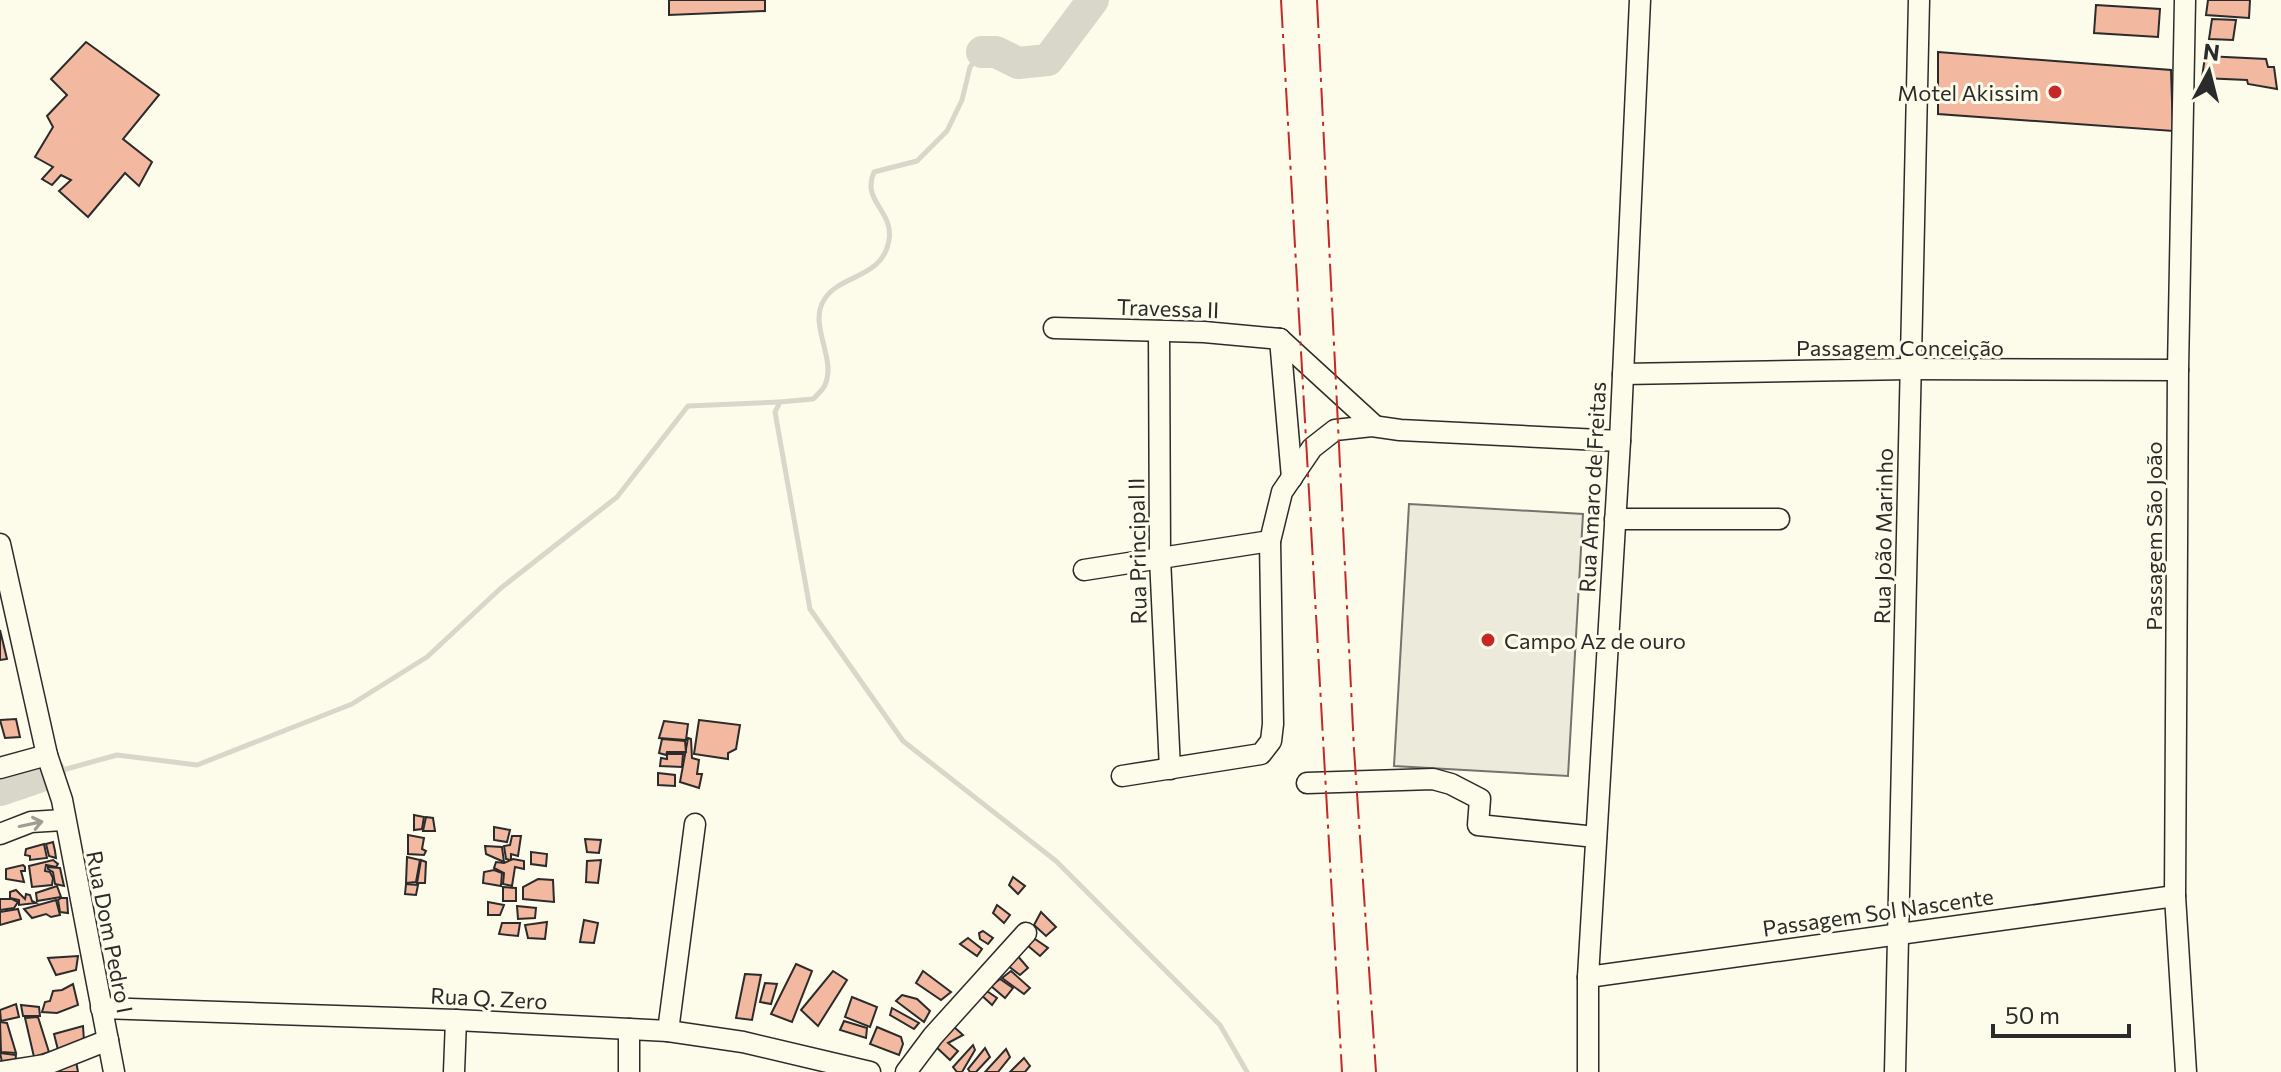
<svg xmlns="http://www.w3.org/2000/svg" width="2281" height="1072" font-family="Commissioner,sans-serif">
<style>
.pitch{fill:#ecebdb;stroke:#74746e;stroke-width:2}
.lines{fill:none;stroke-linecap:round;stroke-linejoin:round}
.stream{stroke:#d8d7c9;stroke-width:5}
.river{stroke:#d8d7c9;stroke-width:32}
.building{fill:#f2b8a0;stroke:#2b2b2b;stroke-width:2}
.minor-casing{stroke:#2b2b2b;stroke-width:23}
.minor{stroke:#fdfbea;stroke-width:20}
.power{stroke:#c62828;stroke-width:2;stroke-dasharray:28 6 4 6;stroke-linecap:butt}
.oneway{stroke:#9e9d94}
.poi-dot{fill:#c62828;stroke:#fdfbea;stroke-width:3}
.labels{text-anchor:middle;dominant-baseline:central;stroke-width:6;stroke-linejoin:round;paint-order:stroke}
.poi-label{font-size:22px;fill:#2b2b2b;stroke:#fdfbea;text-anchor:end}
.street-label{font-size:22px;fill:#2b2b2b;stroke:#fdfbea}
</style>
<rect width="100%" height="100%" fill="#fdfbea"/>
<!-- pitch -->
<path class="pitch" d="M1409,504l174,10 -15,262 -174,-10z"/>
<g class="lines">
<!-- stream -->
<g class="stream">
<path d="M982,52l-12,15 -8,33 -15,31 -30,30 -43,11c-13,29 20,39 15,68 -6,39 -50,34 -65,60 -16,25 13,59 1,85 -2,5 -8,10 -12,14l-33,3 -5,10 35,197 93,132 153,120 164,164 27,47"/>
<path d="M59,771l58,-16 80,10 155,-61 75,-47 74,-69 116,-91 71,-91 92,-4"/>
</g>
<!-- river -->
<g class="river">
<path d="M982,52h14l22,11 30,-3 45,-60"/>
<path d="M0,790l50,-17"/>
</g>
</g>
<!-- building -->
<g class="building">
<path d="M669,0h96v11l-96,4z"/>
<path d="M2208,0h42l-1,18 -43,-3z"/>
<path d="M2096,5l64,4 -2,28 -64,-4z"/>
<path d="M2212,19l24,1 -3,20 -24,-1z"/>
<path d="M86,42l73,53 -36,44 29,23 -13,24 -14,-13 -37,44 -29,-26 12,-11 -10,-5 -9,10 -10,-6 11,-12 -18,-10 18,-30 -6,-11 20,-21 -16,-16z"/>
<path d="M1938,52l233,18 2,61 -235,-17z"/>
<path d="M2205,56l61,3 2,8h6l3,22 -29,-5 -1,-4 -45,-2z"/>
<path d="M0,630l7,29 -7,1z"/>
<path d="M16,719l4,18 -15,1 -5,-18z"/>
<path d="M699,720l41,5 -4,24 -8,4v6l-34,-5z"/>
<path d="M664,721l24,3 -2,16 -27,-2z"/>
<path d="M688,738l3,1 1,19 7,2 -2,14h5l-3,14 -19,-6z"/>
<path d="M662,739l23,2 1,11h-19l-1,3 -7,-2z"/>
<path d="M667,754h16l-1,13 -22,-1 1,-8 6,1z"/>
<path d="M658,773l17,2v11l-17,-1z"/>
<path d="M414,815l10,2 -2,12 -8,1z"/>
<path d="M426,817l7,1 2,13h-12z"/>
<path d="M494,827l16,3 -3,12 -13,-2z"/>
<path d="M408,835l16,3 -2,11 4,2 -2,4 -16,-1z"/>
<path d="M512,836h9l-3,20 -7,-2v6l-5,-1 -2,-13 6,-1z"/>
<path d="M585,839l16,1 -2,13 -12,-1z"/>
<path d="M53,842l2,9 1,7 -7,-2 -3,-12z"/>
<path d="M44,844l3,14 -17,2v-4l-5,-1 1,-6z"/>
<path d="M485,846l17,1 2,15 -18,-8z"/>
<path d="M531,852l16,2 -1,12 -15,-2z"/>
<path d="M407,857l13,3 -4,22 -10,1z"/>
<path d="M513,859l11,2v8l-9,-2 -3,19 -9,-2 1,-11 -10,-5 2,-6 8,1z"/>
<path d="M53,860l5,4 -2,3 -10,-2 -1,6 5,1 3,6 -1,7 -20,2 -3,-21z"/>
<path d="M421,860l5,2 -1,21h-8z"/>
<path d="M601,860l-3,23 -12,-1 1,-21z"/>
<path d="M23,865l2,2v4h-4l3,11 -18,-3v-10z"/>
<path d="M48,867l12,1 4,18 -9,-2 -2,-12 -5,-3z"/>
<path d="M494,870l8,3 -1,13 -18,-3 1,-11z"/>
<path d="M1013,877l12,9 -7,8 -9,-9z"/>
<path d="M538,879l15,1 1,22 -31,-3v-12z"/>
<path d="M406,884l12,1 -2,10 -11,-1z"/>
<path d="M57,886l4,11 -24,4 -1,-8z"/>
<path d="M503,887l13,1v13h-13z"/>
<path d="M16,890l9,9 1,-5 4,1 2,6 4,2 -17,2v-5l-9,-2v-6z"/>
<path d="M61,898h6l1,15 -8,-1 -2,-12z"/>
<path d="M0,899h12l6,3 -4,6 -14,2z"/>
<path d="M56,900l4,15 -9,2 -5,-3 -14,4 -8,-9z"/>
<path d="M488,902l16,3 -4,10h-12z"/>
<path d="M997,905l13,10 -6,8 -11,-10z"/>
<path d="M517,906l19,2 -1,10 -17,1z"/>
<path d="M18,909l3,10 -21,6v-13z"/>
<path d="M1041,912l15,15 -10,9 -12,-11z"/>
<path d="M584,920l14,3 -4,20 -14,-1z"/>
<path d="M547,922l-2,17 -17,-1 -3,-13z"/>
<path d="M502,923h18l-2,13 -19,-2z"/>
<path d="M983,931l10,7 -5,6 -8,-5 -1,-6z"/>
<path d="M968,938l14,11 -5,7 -17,-12z"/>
<path d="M1035,939l13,9 -8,8 -13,-11z"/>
<path d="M1016,954l12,14 -8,7 -13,-10z"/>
<path d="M78,956l-2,14 -20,5 -8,-17z"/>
<path d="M796,964l16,7 -20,51 -21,-8z"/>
<path d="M833,971l14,9 -29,46 -17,-16z"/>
<path d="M923,971l28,21 -10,8 -25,-17z"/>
<path d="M1011,971l19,17 -6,6 -22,-16z"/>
<path d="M745,974l16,1 -9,45 -16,-2z"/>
<path d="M1000,979l13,9 -8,10 -14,-12z"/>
<path d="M765,983l12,1 -6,20 -11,-2z"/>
<path d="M73,984l5,21 -21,8 -15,-1 3,-10 5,-1 3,-10 9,-1z"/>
<path d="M981,987l16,11 -5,7 -14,-13z"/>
<path d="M902,995l15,4 13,12 -6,11 -28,-21z"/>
<path d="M852,997l25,10 -7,20 -25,-10z"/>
<path d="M16,1004l3,13 -18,4 -1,-11z"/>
<path d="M21,1005l18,2 1,9h-17z"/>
<path d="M892,1008l27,15 -5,6 -24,-14z"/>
<path d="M38,1017l11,35 -15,5 -9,-39z"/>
<path d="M844,1021l23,7 -1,10 -26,-8z"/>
<path d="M0,1022l7,1 9,30 -15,-1z"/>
<path d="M83,1026l1,15 -26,9 -4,-16z"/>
<path d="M877,1027l24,10 2,7 -4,11 -29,-11z"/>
<path d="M954,1027l9,8 -15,8 10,8 -8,9 -17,-16z"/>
<path d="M973,1045l2,5 -13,22h-5l-4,-5z"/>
<path d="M985,1048l5,9 -14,15h-6l-2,-3z"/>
<path d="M1006,1049l4,8 -12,15h-13z"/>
<path d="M0,1053l16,2 -1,9 -13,-2z"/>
<path d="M1024,1058l6,8 -5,6h-15z"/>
<path d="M76,1061l2,11h-18v-6z"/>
</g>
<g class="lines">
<defs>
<g id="minor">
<path d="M2185,0l-7,370 -3,526 11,176"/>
<path d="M1054,328l150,4 76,7"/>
<path d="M1159,331l1,227 10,211"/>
<path d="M1280,339l12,139"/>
<path d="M1280,339l95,87"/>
<path d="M1623,374l286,-5 269,1"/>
<path d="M1615,519h164"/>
<path d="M0,544l47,211 15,45 52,272"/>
<path d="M1084,570l186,-29"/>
<path d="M0,768l47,-13"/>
<path d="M1122,776l139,-22 10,-13 2,-17 -3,-183 12,-49 30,-44 23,-18 37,-4 28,4 220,11"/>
<path d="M1307,783l126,-4 18,5 29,15 -2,26 118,12"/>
<path d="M0,834l31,-12 32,-2"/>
<path d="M1588,977l587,-81"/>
<path d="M101,1008l355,12 212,11 75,11 127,30"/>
<path d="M668,1031l27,-207"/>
<path d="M0,1072l45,-7 63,-25"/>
<path d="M454,1072l2,-52"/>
<path d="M629,1072v-43"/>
<path d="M906,1072l27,-36 93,-103"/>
<path d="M1588,1072v-95l32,-536 20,-441"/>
<path d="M1895,1072l24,-1072"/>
</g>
</defs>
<!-- minor casing -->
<use href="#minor" class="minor-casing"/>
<!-- minor -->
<use href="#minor" class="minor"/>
<!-- power -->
<g class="power">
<path d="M1281,0l61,1072"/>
<path d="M1317,0l37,749 22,323"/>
</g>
</g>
<!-- one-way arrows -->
<defs><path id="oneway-shaft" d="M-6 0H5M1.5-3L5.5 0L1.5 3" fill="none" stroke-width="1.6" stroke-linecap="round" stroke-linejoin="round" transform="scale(2)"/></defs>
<use class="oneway" href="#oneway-shaft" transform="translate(31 824) rotate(-12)"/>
<!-- markers -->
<g class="poi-dot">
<circle cx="2055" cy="92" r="8"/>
<circle cx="1488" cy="640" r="8"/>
</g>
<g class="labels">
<!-- poi labels -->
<g class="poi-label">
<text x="2039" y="92">Motel Akissim</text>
<text x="1504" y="640" text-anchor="start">Campo Az de ouro</text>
</g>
<!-- street labels -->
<g class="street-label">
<text transform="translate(1168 308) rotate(2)">Travessa II</text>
<text x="1900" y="347">Passagem Conceição</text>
<text transform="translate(1592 487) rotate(-87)">Rua Amaro de Freitas</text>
<text transform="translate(1883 536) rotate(-89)">Rua João Marinho</text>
<text transform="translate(2153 536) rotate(-90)">Passagem São João</text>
<text transform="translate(1137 551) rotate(-91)">Rua Principal II</text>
<text transform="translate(1878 912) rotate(-8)">Passagem Sol Nascente</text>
<text transform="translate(110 932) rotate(79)">Rua Dom Pedro I</text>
<text transform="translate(489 998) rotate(3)">Rua Q. Zero</text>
</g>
</g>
<!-- north arrow -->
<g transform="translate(2209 72) rotate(7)" stroke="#fdfbea" stroke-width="6" paint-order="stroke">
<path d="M0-6L14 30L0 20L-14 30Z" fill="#2b2b2b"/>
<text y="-12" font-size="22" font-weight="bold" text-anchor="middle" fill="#2b2b2b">N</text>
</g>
<!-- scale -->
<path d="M1993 1024v12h136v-12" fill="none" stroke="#2b2b2b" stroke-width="4"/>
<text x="2005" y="1024" font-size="24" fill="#2b2b2b" stroke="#fdfbea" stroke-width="6" paint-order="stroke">50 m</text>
</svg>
